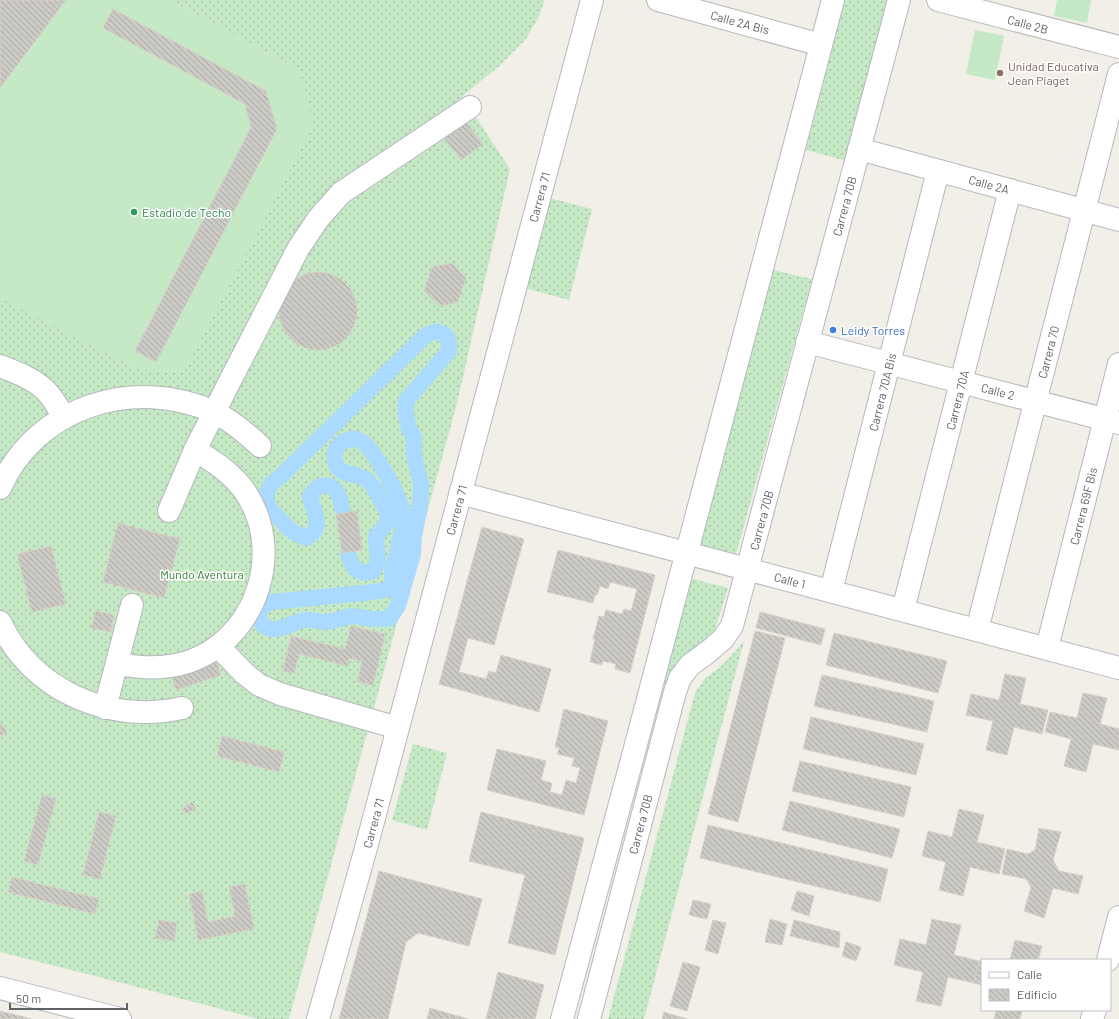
<svg xmlns="http://www.w3.org/2000/svg" width="1119" height="1019" font-family="Barlow,sans-serif">
<style>
.grass{fill:url(#grass-dots)}
.pitch{fill:#c5e8c5}
.lines{fill:none;stroke-linecap:round;stroke-linejoin:round}
.canal{stroke:#aadaff;stroke-width:16}
.building{fill:url(#building-back-hatch);stroke:#d6d1c6}
.minor-casing{stroke:#b5b8bc;stroke-width:24}
.minor{stroke:#fff;stroke-width:22}
.education-dot{fill:#8d6e63;stroke:#fff;stroke-width:1.5}
.leisure-dot{fill:#2e9e5b;stroke:#fff;stroke-width:1.5}
.shop-dot{fill:#3f7fe0;stroke:#fff;stroke-width:1.5}
.labels{text-anchor:middle;dominant-baseline:central;stroke-width:3;stroke-linejoin:round;paint-order:stroke}
.street-label{font-size:12px;fill:#5f6368;stroke:#fff}
.education-label{font-size:12px;fill:#785e54;stroke:#fff;text-anchor:start}
.leisure-label{font-size:12px;fill:#27864d;stroke:#fff;text-anchor:start}
.shop-label{font-size:12px;fill:#366cbe;stroke:#fff;text-anchor:start}
.park-label{font-size:12px;fill:#348238;stroke:#fff}
</style>
<defs>
<pattern id="grass-dots" width="8" height="8" patternUnits="userSpaceOnUse"><rect width="8" height="8" fill="#c5e8c5"/><path d="M2 2h.1M6 6h.1" fill="none" stroke="#a3c0a4" stroke-width="1.8" stroke-linecap="round"/></pattern>
<pattern id="building-back-hatch" width="6" height="6" patternUnits="userSpaceOnUse"><rect width="6" height="6" fill="#cccac5"/><path d="M-1 5l2 2M0 0l6 6M5-1l2 2" fill="none" stroke="#a9a8a4"/></pattern>
</defs>
<rect width="100%" height="100%" fill="#f1efe8"/>
<!-- grass -->
<g class="grass">
<path d="M170,0h375l-7,18 -12,21 -30,30 -34,27 48,73 -53,234 -168,616h-31l-151,-40 -107,-27v-654l140,72 159,-301z"/>
<path d="M845,0h44l-42,161 -41,-11z"/>
<path d="M549,198l43,11 -23,91 -44,-12z"/>
<path d="M773,270l39,9 -77,279 -36,-6z"/>
<path d="M689,578l39,10 -16,51 -42,38 -13,18z"/>
<path d="M744,641l-100,378h-36l87,-326 10,-15 12,-8 16,-16z"/>
<path d="M413,744l34,9 -20,77 -35,-10z"/>
</g>
<!-- pitch -->
<g class="pitch">
<path d="M0,0h170l129,69 15,56 -130,247 -44,-2 -140,-72z"/>
<path d="M1057,0h34l-4,23 -33,-7z"/>
<path d="M975,30l29,6 -9,44 -29,-6z"/>
</g>
<g class="lines">
<!-- canal -->
<path class="canal" d="M342,509c-1,-5 -1,-9 -3,-13 -7,-16 -22,-13 -29,1 4,15 15,31 -4,41l-13,-6 -5,-4 -17,-18 -4,-7 -1,-7 5,-12 10,-8 143,-139c14,-11 28,-3 25,14l-43,50v14l3,14 5,7v20l7,27 -1,23 -6,31 -1,17 -15,52 -9,13c-5,0 -10,0 -15,0 -8,0 -14,-3 -22,-3 -9,1 -18,6 -27,6 -7,0 -14,-3 -21,-2 -10,2 -20,9 -30,9 -18,-1 -22,-21 -3,-27l103,-10 15,-3 4,-8 -1,-8c4,-14 7,-29 10,-44 1,-4 3,-8 2,-12 -1,-15 -31,-72 -45,-77 -15,-5 -30,10 -23,24 6,14 22,8 31,16 11,9 13,23 22,33 -1,10 -6,16 -13,23l2,26 -5,9c-16,5 -21,-3 -25,-17"/>
</g>
<!-- building -->
<g class="building">
<path d="M0,0h66l-66,88z"/>
<path d="M113,9l153,82 11,38 -121,233 -21,-11 116,-224 -6,-23 -142,-76z"/>
<path d="M466,122l17,22 -22,16 -17,-22z"/>
<path d="M452,263l14,15 -8,24 -18,4 -16,-15 8,-24z"/>
<circle cx="318" cy="311" r="39"/>
<path d="M357,511l5,39 -20,3 -6,-39z"/>
<path d="M118,523l62,16 -16,59 -61,-16z"/>
<path d="M482,527l42,12 -30,106 -26,-7 -9,34 27,7 3,-8 7,2 5,-18 50,14 -12,43 -100,-28z"/>
<path d="M51,546l15,58 -34,8 -15,-58z"/>
<path d="M558,550l97,25 -25,98 -15,-4 1,-5 -13,-3 -1,4 -12,-3 5,-23h-2l6,-23 5,1 2,-7 16,4 2,-5 7,2 6,-22 -27,-7 -2,7 -8,-3 -3,9h-2l-2,8 -46,-11z"/>
<path d="M96,611l18,4 -3,17 -20,-4z"/>
<path d="M760,612l65,17 -4,16 -65,-17z"/>
<path d="M351,626l34,8 -12,51 -16,-3 5,-21 -13,-3 -1,8 -49,-12 -5,19 -11,-2 8,-35 54,13z"/>
<path d="M755,631l30,7 -47,184 -30,-8z"/>
<path d="M834,633l113,28 -9,32 -112,-28z"/>
<path d="M215,658l6,17 -45,15 -6,-18z"/>
<path d="M1005,674l21,4 -6,26 28,6 -6,24 -28,-7 -7,28 -21,-5 7,-29 -27,-6 5,-21 28,6z"/>
<path d="M822,675l112,26 -7,31 -113,-26z"/>
<path d="M1083,693l24,5 -7,26 19,5v21l-26,-6 -7,28 -22,-6 7,-27 -26,-7 5,-20 27,6z"/>
<path d="M564,709l44,12 -24,94 -97,-25 10,-41 49,12 -5,19 11,3 -2,9 12,3 4,-15 10,3 4,-15 -8,-2 2,-8 -17,-4 2,-6 -4,-1z"/>
<path d="M811,717l113,27 -8,31 -113,-26z"/>
<path d="M0,722l7,9 -7,6z"/>
<path d="M222,736l62,16 -5,20 -62,-16z"/>
<path d="M800,761l111,26 -7,30 -112,-26z"/>
<path d="M42,795l14,3 -18,67 -14,-4z"/>
<path d="M790,801l110,28 -8,29 -110,-28z"/>
<path d="M192,802l4,6 -10,6 -4,-5z"/>
<path d="M959,809l25,6 -7,27 28,7 -6,25 -29,-7 -7,29 -24,-6 7,-28 -24,-6 6,-25 24,6z"/>
<path d="M99,812l17,4 -16,63 -17,-4z"/>
<path d="M481,812l103,26 -29,117 -47,-12 17,-68 -56,-14z"/>
<path d="M708,825l180,44 -8,33 -180,-44z"/>
<path d="M1039,828l22,4 -8,28 6,11 24,5 -5,18 -25,-6 -9,30 -20,-7 7,-24 -5,-8 -24,-5 5,-25 21,5 7,-4z"/>
<path d="M379,871l103,28 -13,47 -51,-13 -12,9 -18,77h-49z"/>
<path d="M12,877l87,22 -4,15 -87,-22z"/>
<path d="M245,884l9,45 -56,11 -9,-46 13,-3 6,31 27,-6 -6,-29z"/>
<path d="M797,891l17,5 -5,20 -18,-6z"/>
<path d="M693,900l18,4 -4,15 -18,-4z"/>
<path d="M770,919l17,5 -5,21 -17,-3z"/>
<path d="M932,919l29,6 -7,30 25,6 -5,22 -26,-6 -7,29 -25,-5 7,-29 -29,-7 6,-26 26,6z"/>
<path d="M159,920l18,3 -3,18 -19,-3z"/>
<path d="M713,920l13,3 -8,31 -13,-4z"/>
<path d="M794,920l46,12 -1,16 -49,-12z"/>
<path d="M1015,940l27,6 -4,14h-28z"/>
<path d="M846,942l15,5 -5,14 -14,-5z"/>
<path d="M979,961h3v24l-8,-2z"/>
<path d="M683,962l17,5 -13,44 -17,-5z"/>
<path d="M498,972l46,13 -9,34h-49z"/>
<path d="M430,1008l38,11h-41z"/>
<path d="M996,1010h26l-2,9h-26z"/>
<path d="M0,1011l16,4 15,4h-31z"/>
<path d="M664,1012l23,7h-25z"/>
</g>
<g class="lines">
<defs>
<g id="minor">
<path d="M658,0l163,45"/>
<path d="M938,0l181,47"/>
<path d="M859,149l260,71"/>
<path d="M807,342l312,81"/>
<path d="M0,366c15,6 32,12 44,23 9,8 14,19 20,28"/>
<path d="M0,488c36,-82 135,-112 214,-76 17,8 32,21 46,34"/>
<path d="M460,493l659,175"/>
<path d="M169,511l26,-61 36,-71 67,-130 20,-30 23,-26 129,-86"/>
<path d="M831,591l107,-420"/>
<path d="M903,610l107,-420"/>
<path d="M0,622c32,69 109,102 182,86"/>
<path d="M977,630l142,-556"/>
<path d="M218,646l26,27 15,12 21,9 118,34"/>
<path d="M1047,648l72,-284"/>
<path d="M118,664c27,5 54,6 80,-6 61,-28 85,-108 48,-165 -13,-19 -31,-31 -51,-43"/>
<path d="M105,708l27,-103"/>
<path d="M1108,960l11,-43"/>
<path d="M0,988l120,31"/>
<path d="M318,1019l48,-171 226,-848"/>
<path d="M562,1019c93,-339 179,-680 271,-1019"/>
<path d="M589,1019l86,-327 5,-14 10,-13 18,-13 15,-13 9,-13 167,-626"/>
<path d="M1092,1019l3,-9"/>
</g>
</defs>
<!-- minor casing -->
<use href="#minor" class="minor-casing"/>
<!-- minor -->
<use href="#minor" class="minor"/>
</g>
<!-- markers -->
<circle class="education-dot" cx="1000" cy="73" r="4"/>
<circle class="leisure-dot" cx="134" cy="212" r="4"/>
<circle class="shop-dot" cx="833" cy="330" r="4"/>
<g class="labels">
<!-- street labels -->
<g class="street-label">
<text transform="translate(740 22) rotate(15)">Calle 2A Bis</text>
<text transform="translate(1028 24) rotate(15)">Calle 2B</text>
<text transform="translate(989 184) rotate(15)">Calle 2A</text>
<text transform="translate(539 197) rotate(-75)">Carrera 71</text>
<text transform="translate(844 206) rotate(-75)">Carrera 70B</text>
<text transform="translate(1048 352) rotate(-76)">Carrera 70</text>
<text transform="translate(998 391) rotate(15)">Calle 2</text>
<text transform="translate(882 392) rotate(-76)">Carrera 70A Bis</text>
<text transform="translate(957 400) rotate(-76)">Carrera 70A</text>
<text transform="translate(1083 506) rotate(-76)">Carrera 69F Bis</text>
<text transform="translate(456 510) rotate(-75)">Carrera 71</text>
<text transform="translate(761 520) rotate(-75)">Carrera 70B</text>
<text transform="translate(790 580) rotate(15)">Calle 1</text>
<text transform="translate(373 823) rotate(-75)">Carrera 71</text>
<text transform="translate(640 824) rotate(-75)">Carrera 70B</text>
</g>
<!-- education labels -->
<g class="education-label">
<text x="1008" y="66">Unidad Educativa<tspan x="1008" dy="14">Jean Piaget</tspan></text>
</g>
<!-- leisure labels -->
<g class="leisure-label">
<text x="142" y="212">Estadio de Techo</text>
</g>
<!-- shop labels -->
<g class="shop-label">
<text x="841" y="330">Leidy Torres</text>
</g>
<!-- park labels -->
<g class="park-label">
<text x="202" y="574">Mundo Aventura</text>
</g>
</g>
<!-- legend -->
<rect x="981" y="959" width="130" height="52" fill="#ffffff" stroke="#bfc1c3"/>
<rect x="989" y="972" width="20" height="6" fill="#ffffff" stroke="#bfc1c3"/>
<text x="1017" y="979" font-size="12" fill="#5f6368">Calle</text>
<rect x="989" y="989" width="20" height="12" fill="url(#building-back-hatch)" stroke="#bfc1c3"/>
<text x="1017" y="999" font-size="12" fill="#5f6368">Edificio</text>
<!-- scale -->
<path d="M10 1003v6h117v-6" fill="none" stroke="#5f6368" stroke-width="2"/>
<text x="16" y="1003" font-size="12" fill="#5f6368" stroke="#ffffff" stroke-width="3" paint-order="stroke">50 m</text>
</svg>
